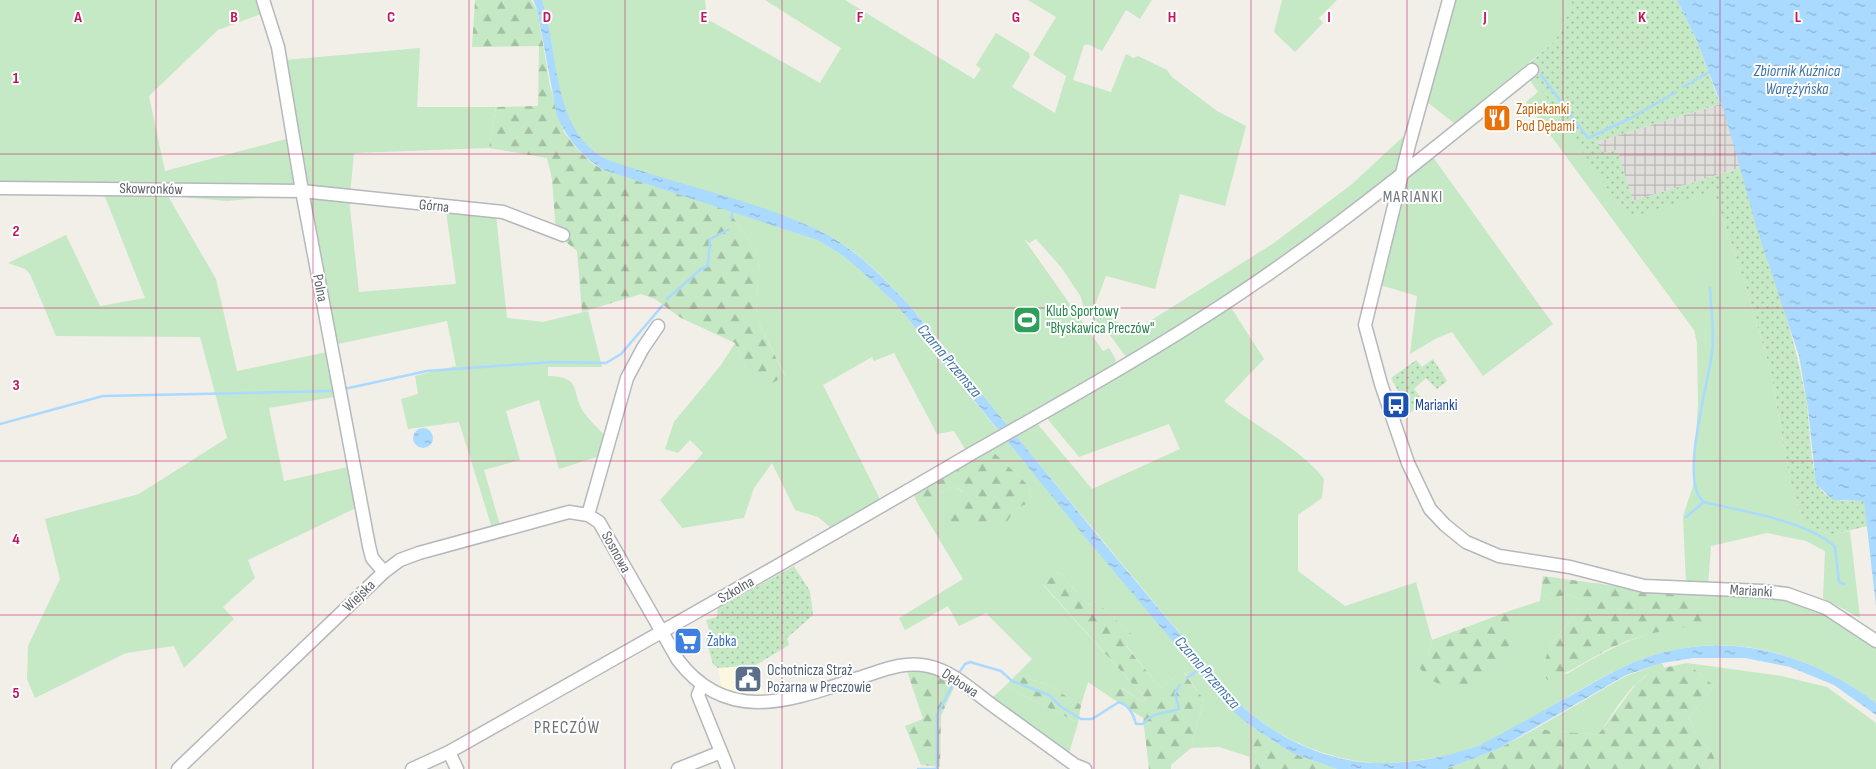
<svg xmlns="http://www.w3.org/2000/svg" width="1876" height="769" font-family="'Sofia Sans Condensed',sans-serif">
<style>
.commercial{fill:#fef7e0}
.industrial{fill:url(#industrial-grid)}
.grass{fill:#c5e8c5}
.forest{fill:url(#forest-firs)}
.park{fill:url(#park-dots)}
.water{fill:url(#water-ripples)}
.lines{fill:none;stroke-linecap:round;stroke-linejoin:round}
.stream{stroke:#aadaff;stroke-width:2.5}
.minor-casing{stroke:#b5b8bc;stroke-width:15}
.minor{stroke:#fff;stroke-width:12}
.grid{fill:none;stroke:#c2185b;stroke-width:1;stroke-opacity:0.55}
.labels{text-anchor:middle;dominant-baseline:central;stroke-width:4;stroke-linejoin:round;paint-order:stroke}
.food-label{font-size:15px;fill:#c56008;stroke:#fff;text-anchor:start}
.street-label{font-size:15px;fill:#5f6368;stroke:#fff}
.leisure-label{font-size:15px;fill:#27864d;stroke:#fff;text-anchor:start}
.transit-label{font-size:15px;fill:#164399;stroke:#fff;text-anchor:start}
.shop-label{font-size:15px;fill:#366cbe;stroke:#fff;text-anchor:start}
.service-label{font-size:15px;fill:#4e5e75;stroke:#fff;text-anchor:start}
.water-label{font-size:16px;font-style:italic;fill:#4174aa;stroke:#fff}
.neighbourhood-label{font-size:16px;letter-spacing:1px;fill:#70757a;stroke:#fff}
.quarter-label{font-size:18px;letter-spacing:1px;fill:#70757a;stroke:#fff}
.grid-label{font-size:16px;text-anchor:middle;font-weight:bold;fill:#c2185b;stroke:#fff;stroke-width:4;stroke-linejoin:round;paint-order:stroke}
</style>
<defs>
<pattern id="industrial-grid" width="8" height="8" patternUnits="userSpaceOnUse" patternTransform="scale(1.25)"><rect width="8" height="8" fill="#e0deda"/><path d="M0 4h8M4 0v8" fill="none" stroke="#b9b8b5"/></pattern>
<pattern id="forest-firs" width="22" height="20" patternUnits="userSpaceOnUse" patternTransform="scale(1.25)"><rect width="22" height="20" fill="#c5e8c5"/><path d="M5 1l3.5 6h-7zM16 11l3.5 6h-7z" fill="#a3c0a4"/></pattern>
<pattern id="park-dots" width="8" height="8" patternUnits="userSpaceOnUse" patternTransform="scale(1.25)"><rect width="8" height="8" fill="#c5e8c5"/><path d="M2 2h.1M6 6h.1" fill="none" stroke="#a3c0a4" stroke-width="1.8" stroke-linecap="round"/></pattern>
<pattern id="water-ripples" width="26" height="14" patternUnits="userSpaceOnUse" patternTransform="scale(1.25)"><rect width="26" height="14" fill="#aadaff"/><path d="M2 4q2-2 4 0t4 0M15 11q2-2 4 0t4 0" fill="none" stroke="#8eb4d2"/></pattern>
</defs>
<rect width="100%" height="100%" fill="#f1efe8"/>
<!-- commercial -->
<path class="commercial" d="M756,665l9,32 -9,1 -34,-8 -4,-22z"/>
<!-- industrial -->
<path class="industrial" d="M1757,93l21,63 -145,45 -16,-51 -13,3 -8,-11z"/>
<!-- grass -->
<g class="grass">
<path d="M0,0h255l6,14 -43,16 -69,66 16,75 121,-32 14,55 -73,7 -59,-5 48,83 21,92 95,-20 7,45 -70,12 15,73 69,-15 7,40 -112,54 7,18 -32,29 11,12 -50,49 -10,-22 -48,7 -91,45 -8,-19 1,-33 32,-67 -15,-60 94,-25 88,-56 -27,-101 -144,-1 -26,-62 -5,-5 -17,-6 58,-28 34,71 45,-8 -45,-114 -100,1z"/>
<path d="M542,0h163l2,19 113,64 21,-35 -76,-48h80l129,79 7,-10 -5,-4 20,-32 33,20 1,4 -18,30 43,26 11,-37 -33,-21 23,-38 -28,-17h124l-12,19 -14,-9 -24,41 -14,-7 -4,1 -11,35 38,12 15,-38 7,4 5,-2 29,14 5,7 45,34 29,15 -21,80 -45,-12 -25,95 -49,-13 -11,29 32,24 7,2 140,-88 78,-59 54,-50 -8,37 -184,134 -84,53 -4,-1 -19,-26 -23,-22 -3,-12 -20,-30 -25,-28 -7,4 -5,-4 79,112 6,-3 7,12 -1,5 -106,62c-23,-28 -46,-56 -69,-85 -35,-42 -71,-88 -122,-112 -44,-21 -94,-32 -140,-47 -34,-10 -75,-17 -98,-45 -25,-30 -25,-99 -38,-138z"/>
<path d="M1282,0h55l-18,18 4,5 -28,29 -21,-20z"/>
<path d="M1451,0h121l-3,13 -14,28 -100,83 -29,-23z"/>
<path d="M420,48l-3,59h79l-7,41 -135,5 -4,42 -43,-8 -22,-127z"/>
<path d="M1532,73l87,133 94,-15 34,99 24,82 19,109 13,41 28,13 19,-4 10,87 -37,-20 2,-47 -19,-10 -39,-8 -56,13 -3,39 -22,-1 -3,-68 10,-30 5,-82 -1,-61 -3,-13 -168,-228 12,-10 -9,-13z"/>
<path d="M1430,153l123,171 -70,52 -31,-44 -15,6 -27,16 7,-58 -40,-12 27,-107z"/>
<path d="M308,197l41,2 10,93 97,-8 -10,-73 50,4 11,103 36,4 45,-11 14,56h-54v9c36,1 22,17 37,38 7,9 15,16 22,24l-4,17 -44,14 -20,-69 -33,11 14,49 -36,10 16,55 -8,3 -33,-106 -51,7 -7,-30 17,-5 -3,-18 41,-10 -9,-45 -114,24z"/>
<path d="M728,210l89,30 22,13 21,17 35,33 104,129 -34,17 -11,-18 -17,3 -43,-81 -20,8 -2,-4 -49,28 57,114 -50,28 -12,-10 -23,-7 -23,-47 -18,25 -10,30 -62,10 -22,-28 43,-47 -13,-13 -12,13 -13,-4 9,-27 47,-57 14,-22 13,30 37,2 -29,-58 3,-62z"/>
<path d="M1230,306l34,53 -40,42c31,25 77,48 100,78l-2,19 -24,17v56l47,35 71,-24 16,58 -4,17 82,-18 2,-29 28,-9 1,-8 10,6 17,-5 13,6v7l-30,37 -9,24 25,6c50,-30 84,-48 143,-49l-5,-9 -3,-18 -24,-3c36,0 77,-5 111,5 32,10 59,29 87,47v56c-72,-55 -162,-77 -248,-38 -52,23 -98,58 -150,81 -16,7 -34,10 -51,13 -17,2 -36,5 -53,4 -53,-4 -107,-29 -143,-68l-215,-259 20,-14 56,67 88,-40 -11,-25 -90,33 -33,-40z"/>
<path d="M1006,440l204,246 38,38 2,33 -31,-10 -28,1 13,-48 -19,-27 -9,3 -14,11 -6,-4 -30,-38 9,-8 -40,-36 -6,4 -31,-33 -15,13 103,114 -5,2 -19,-13 -12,9 -22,-15 -7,23 -35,-21 -30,-9 16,-16 -46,-46 -27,13 -11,-20 -43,24 -6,-12 64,-39 -45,-75 36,-18 51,38 10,-15 16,-7 -2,-16 -38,-36z"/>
<path d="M1662,663l2,5c-31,6 -49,44 -66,67l-63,-6 91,-53z"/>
<path d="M1687,663l94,13 46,11 49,36v46h-167l7,-7 -5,-11 -12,-11 -10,-22 25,-32z"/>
<path d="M1005,686l73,37 -9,30 -76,-56z"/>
</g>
<!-- forest -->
<g class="forest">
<path d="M475,0h56l6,9 13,77 14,46 12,16 17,16 11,6 124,40 31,45 -3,62 29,59 -20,11 -17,-14 -13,-30 -54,-25 -26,-19 -14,-5 -59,18 -5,-61 -21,-17 -4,-55 -5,-21 -58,-10 7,-41 42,-1 1,-60 -67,1z"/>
<path d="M991,450l38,36 2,16 -16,7 -10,16 -15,2 -43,-4 16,-31 -9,-6 -36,18 -5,-10z"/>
<path d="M1058,572l31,33 6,-4 40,36 -9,9 30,37 6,4 14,-11 8,-3 20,27 -13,48 -20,17v4h-22l-6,-51 -33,-21 11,-9 20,13 5,-2 -103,-115z"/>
<path d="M1543,576c53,7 106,15 159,22l4,3 -1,15 6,10c-34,0 -67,7 -98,21 -24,11 -40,25 -66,33l-5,-12 9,-24 30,-37v-7l-13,-6 -17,5 -10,-6z"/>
<path d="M1512,610c-1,16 0,35 -8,50 -10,21 -56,35 -75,18 -5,-4 -9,-10 -13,-15l12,-6 4,-17z"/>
<path d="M1687,663l27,23 -25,32 10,22 12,11 5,11 -7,7h-263l52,-20 37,-20 63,6 38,-51 18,-14z"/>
<path d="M906,668l35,6 15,9 -15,33 -1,51 -19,-2 -16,-39 18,-7z"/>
<path d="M1016,675l30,9 35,21 -3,18 -73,-37z"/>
<path d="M1248,724l44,29 45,16h-87z"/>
</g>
<!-- park -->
<g class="park">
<path d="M1572,0h105l20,41 23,63 -124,38 8,11 13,-3 16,51 107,-33c22,77 52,152 66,231 4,21 4,78 16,92 12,15 37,9 54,9v24l-45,11 -28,-13 -13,-41 -19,-109 -24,-82 -34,-99 -79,26 -15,-11 -93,-140 29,-25 14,-28z"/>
<path d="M1433,359l14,22 -10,8 -11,-11 -12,11 10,12 -14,12 -19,-35 25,-18 6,7z"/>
<path d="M794,566l16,25 3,24 -26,23 2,7 -33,20 -38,3 -5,-4 -7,-24 4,-8 -4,-12 11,-3 1,-9z"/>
</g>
<!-- water -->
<g class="water">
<path d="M533,0h9c18,54 9,136 69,161 67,24 144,39 207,69 36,17 64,46 91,75l194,237 128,153c35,38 92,67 145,68 34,1 70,-6 102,-17 29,-15 58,-31 86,-47 27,-14 52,-31 81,-41 81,-29 165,-5 231,45v12l-42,-30 -44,-18 -45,-9h-52l-31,5 -36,12 -128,74 -52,20h-109l-45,-16 -44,-29 -21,-18 -147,-175 -185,-228 -35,-33 -21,-17 -22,-13 -213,-70c-22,-13 -36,-30 -47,-54l-20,-107z"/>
<path d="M1677,0h199v606l-12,-105 -31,-1 -17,-16 -8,-75 -9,-53 -42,-127 -32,-114 -28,-74z"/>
<circle cx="423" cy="438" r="10"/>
</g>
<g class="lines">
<!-- stream -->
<g class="stream">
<path d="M1541,75l47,63 41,-19 47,-27"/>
<path d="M1683,87l26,-15"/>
<path d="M731,218l2,-8"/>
<path d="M1710,288c1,21 5,44 2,65 -3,29 -34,130 -8,149 37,9 104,19 131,45l4,35 5,2"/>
<path d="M667,299l34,-30 7,-3 2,-27 18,-9"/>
<path d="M344,389l83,-18 125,-9 54,1 15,-9 42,-49"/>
<path d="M0,424l103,-28 229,-5"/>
<path d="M1686,517l18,-15"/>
<path d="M958,674l7,-10 5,-2 31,9 11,10 37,14 11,11 21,13h11l27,-17c11,4 14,12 17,22h7c10,-13 22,-10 36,-15l-4,-16 5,-8"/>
<path d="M1187,678l11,-8"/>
<path d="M918,769h19"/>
<path d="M937,769v-54l17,-33"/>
</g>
<defs>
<g id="minor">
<path d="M263,0l15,47 24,144 67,355 3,12 12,14"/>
<path d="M1449,0l-40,145 -44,180 16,59 27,79 22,46 15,16 21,17 33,14 71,11 74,19 118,5 25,3 39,14 50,33"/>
<path d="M0,188l302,3 201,21 60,23"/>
<path d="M588,515l39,-137 16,-30 15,-22"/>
<path d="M702,685l-4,10 30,74"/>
<path d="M449,752l8,17"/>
<path d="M178,769l206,-197 16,-12 19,-7 150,-41 19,3 11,7 79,138c52,69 121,37 187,16 21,-7 41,-15 63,-10 24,5 45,25 64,39 28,20 55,40 83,60l10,4"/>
<path d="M412,769l37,-17c174,-98 348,-196 520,-297 88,-50 176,-99 261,-155 105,-69 203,-151 302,-230"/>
<path d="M678,769l43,-17"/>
</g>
</defs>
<!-- minor casing -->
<use href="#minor" class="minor-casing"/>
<!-- minor -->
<use href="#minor" class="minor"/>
</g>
<!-- grid -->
<path class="grid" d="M156,0v769M313,0v769M469,0v769M625,0v769M782,0v769M938,0v769M1094,0v769M1251,0v769M1407,0v769M1563,0v769M1720,0v769M0,154h1876M0,308h1876M0,461h1876M0,615h1876"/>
<!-- icons -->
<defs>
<symbol id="restaurant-square" viewBox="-11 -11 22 22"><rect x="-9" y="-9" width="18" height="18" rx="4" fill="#e8710a" stroke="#fff"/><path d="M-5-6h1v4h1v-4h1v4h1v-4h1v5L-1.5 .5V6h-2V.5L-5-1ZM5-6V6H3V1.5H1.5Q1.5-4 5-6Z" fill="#fff"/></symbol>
<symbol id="stadium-square" viewBox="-11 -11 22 22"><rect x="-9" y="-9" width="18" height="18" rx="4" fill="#2e9e5b" stroke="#fff"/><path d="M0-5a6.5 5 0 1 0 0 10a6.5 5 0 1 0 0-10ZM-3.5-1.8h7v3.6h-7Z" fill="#fff"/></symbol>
<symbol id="bus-square" viewBox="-11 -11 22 22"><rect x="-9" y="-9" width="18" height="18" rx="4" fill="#1a4fb4" stroke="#fff"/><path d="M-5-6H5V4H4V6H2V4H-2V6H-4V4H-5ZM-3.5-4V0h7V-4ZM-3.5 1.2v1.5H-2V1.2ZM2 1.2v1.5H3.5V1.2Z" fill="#fff"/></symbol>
<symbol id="supermarket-square" viewBox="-11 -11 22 22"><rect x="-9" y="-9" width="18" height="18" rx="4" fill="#3f7fe0" stroke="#fff"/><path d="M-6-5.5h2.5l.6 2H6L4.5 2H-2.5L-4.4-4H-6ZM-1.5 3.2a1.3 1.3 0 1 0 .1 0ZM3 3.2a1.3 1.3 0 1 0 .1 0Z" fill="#fff"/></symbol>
<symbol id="civic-square" viewBox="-11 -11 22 22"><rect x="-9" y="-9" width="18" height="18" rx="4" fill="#5c6f8a" stroke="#fff"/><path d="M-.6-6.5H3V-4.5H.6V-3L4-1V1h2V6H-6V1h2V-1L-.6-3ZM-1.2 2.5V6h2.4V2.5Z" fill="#fff"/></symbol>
</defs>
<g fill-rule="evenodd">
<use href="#restaurant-square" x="1481" y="102" width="32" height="32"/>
<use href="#stadium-square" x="1011" y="304" width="32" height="32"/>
<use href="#bus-square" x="1380" y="389" width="32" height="32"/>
<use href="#supermarket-square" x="672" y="625" width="32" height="32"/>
<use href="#civic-square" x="732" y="663" width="32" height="32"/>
</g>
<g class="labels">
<!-- food labels -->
<g class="food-label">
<text x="1516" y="109">Zapiekanki<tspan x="1516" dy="17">Pod Dębami</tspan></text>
</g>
<!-- street labels -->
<g class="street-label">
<text transform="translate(151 189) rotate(1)">Skowronków</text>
<text transform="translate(434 206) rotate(6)">Górna</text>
<text transform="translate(320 288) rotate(79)">Polna</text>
<text transform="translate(616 552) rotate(61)">Sosnowa</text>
<text transform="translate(736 590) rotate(-30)">Szkolna</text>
<text transform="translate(1751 591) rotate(3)">Marianki</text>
<text transform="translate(359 596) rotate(-44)">Wiejska</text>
<text transform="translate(960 683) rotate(33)">Dębowa</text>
</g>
<!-- leisure labels -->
<g class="leisure-label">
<text x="1046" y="311">Klub Sportowy<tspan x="1046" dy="17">"Błyskawica Preczów"</tspan></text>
</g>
<!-- transit labels -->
<g class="transit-label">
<text x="1415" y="405">Marianki</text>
</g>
<!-- shop labels -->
<g class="shop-label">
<text x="707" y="641">Żabka</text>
</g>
<!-- service labels -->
<g class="service-label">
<text x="767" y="670">Ochotnicza Straż<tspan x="767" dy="17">Pożarna w Preczowie</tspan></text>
</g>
<!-- water labels -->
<g class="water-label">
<text x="1797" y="71">Zbiornik Kuźnica<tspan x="1797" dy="18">Warężyńska</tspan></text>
<text transform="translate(949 361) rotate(50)">Czarna Przemsza</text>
<text transform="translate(1207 673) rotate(49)">Czarna Przemsza</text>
</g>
<!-- neighbourhood labels -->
<g class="neighbourhood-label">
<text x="1413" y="197">MARIANKI</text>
</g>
<!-- quarter labels -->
<g class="quarter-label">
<text x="567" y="727">PRECZÓW</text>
</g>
</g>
<g class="grid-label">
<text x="78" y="22">A</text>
<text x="234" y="22">B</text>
<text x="391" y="22">C</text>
<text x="547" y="22">D</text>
<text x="704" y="22">E</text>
<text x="860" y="22">F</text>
<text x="1016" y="22">G</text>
<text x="1172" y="22">H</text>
<text x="1329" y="22">I</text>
<text x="1485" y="22">J</text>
<text x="1642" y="22">K</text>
<text x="1798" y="22">L</text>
<text x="16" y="83">1</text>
<text x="16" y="236">2</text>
<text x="16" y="390">3</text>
<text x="16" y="544">4</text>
<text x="16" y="698">5</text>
</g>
</svg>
